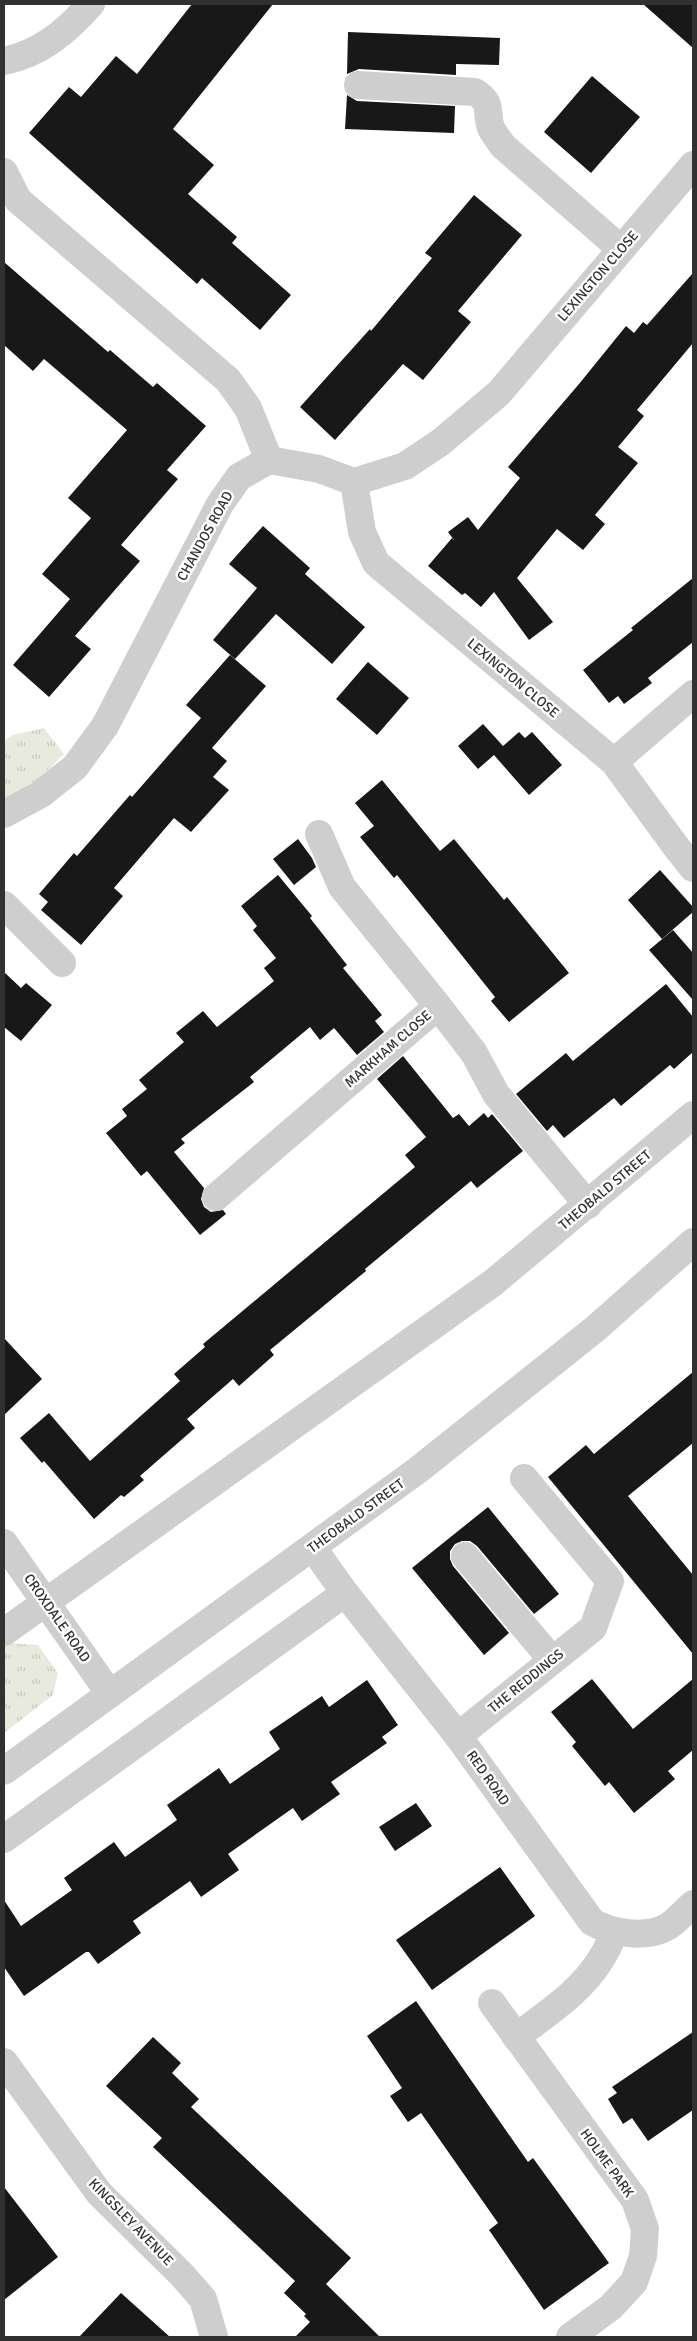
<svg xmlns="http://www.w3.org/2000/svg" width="697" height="2341" font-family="Signika,sans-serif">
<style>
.grass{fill:url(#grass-tufts)}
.building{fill:#181818}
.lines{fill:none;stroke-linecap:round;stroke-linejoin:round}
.minor{stroke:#cecece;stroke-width:28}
.labels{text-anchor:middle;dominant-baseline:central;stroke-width:5;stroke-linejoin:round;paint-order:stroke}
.street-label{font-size:14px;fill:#313131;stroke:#fff}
</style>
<defs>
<pattern id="grass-tufts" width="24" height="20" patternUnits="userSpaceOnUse" patternTransform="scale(1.25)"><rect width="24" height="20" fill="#e8eadd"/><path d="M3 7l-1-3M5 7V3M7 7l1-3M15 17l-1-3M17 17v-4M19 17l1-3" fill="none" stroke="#c7c9be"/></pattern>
</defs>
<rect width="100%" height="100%" fill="#fff"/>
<!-- grass -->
<g class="grass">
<path d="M44,728l20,26 -25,25 -35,19v-57l9,-6z"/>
<path d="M7,1643l31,2 20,28 -5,22 -49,38v-87z"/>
</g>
<!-- building -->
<g class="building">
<path d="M192,4h81l-100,125 41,36 -26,29 49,43 -5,6 59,52 -31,35 -58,-52 -5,6 -168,-151 40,-46 12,10 35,-41 21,18z"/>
<path d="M643,4h50v44z"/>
<path d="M348,32l152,6 -1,27 -43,-1v11l-97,-6 -12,5z"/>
<path d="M592,76l48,41 -49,56 -47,-41z"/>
<path d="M347,95l10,6 98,5 -1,27 -109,-4z"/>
<path d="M474,195l48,40 -64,76 13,11 -48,58 -20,-16 -68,76 -35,-33 70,-78 1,2 61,-73 -7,-5z"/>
<path d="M4,262l104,90 2,-2 43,37 4,-4 49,43 -39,44 11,9 -57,66 19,16 -65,75 16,13 -42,48 -36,-32 57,-66 -28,-25 49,-56 -23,-20 59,-68 -83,-71 -11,12 -29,-26z"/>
<path d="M693,273v70l-56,67 7,6 -26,31 20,16 -43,52 10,9 -22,26 -26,-21 -40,49 36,44 -24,18 -35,-48 -13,15 -16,-14 -3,2 -34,-29 24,-28 2,2 -6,-8 20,-15 10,13 42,-52 -12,-11 71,-83 47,-58 8,7 9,-11 4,3z"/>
<path d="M263,526l47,42 -5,6 60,53 -33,37 -56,-50 -41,45 -22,-19 44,-52 -28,-24z"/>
<path d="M693,578v64l-45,36 4,5 -28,21 -6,-8 -9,7 -26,-33 50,-40 -2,-2z"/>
<path d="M230,655l36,31 -54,62 15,13 -14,16 16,13 -38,42 -17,-14 -60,70 9,8 -42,49 -40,-35 7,-8 -9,-8 35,-41 3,3 53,-61 2,2 69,-79 -15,-13z"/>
<path d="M368,662l41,36 -32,37 -41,-36z"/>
<path d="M483,724l20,22 16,-14 6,6 7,-6 30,33 -33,30 -35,-40 -16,14 -20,-23z"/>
<path d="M382,780l58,71 14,-12 50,61 3,-3 62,76 -60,49 -18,-21 4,-4 -55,-69 -43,-53 -3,3 -34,-41 14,-11 -19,-23z"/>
<path d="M298,839l14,19 4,9 -22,18 -21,-26z"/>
<path d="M660,870l33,37v5l-31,27 -34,-39z"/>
<path d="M278,875l34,41 -2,2 37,47 -4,3 39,47 -7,6 9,11 -27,23 -23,-27 -14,12 -10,-13 -60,50 4,5 -73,57 4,4 -11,9 30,36 -3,11 3,8 7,5 12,-2 3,4 -26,21 -53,-64 -6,5 -35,-43 21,-17 -5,-7 25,-20 -8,-9 45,-38 -8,-9 27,-22 14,16 57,-46 -10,-13 12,-10 -23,-28 4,-4 -16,-20z"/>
<path d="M673,930l20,23v47l-44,-50z"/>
<path d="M4,972l17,16 5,-5 26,22 -31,36 -17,-14z"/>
<path d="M666,984l27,33v35l-19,17 -4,-4 -49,41 -7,-8 -50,40 -11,-13 -6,6 -31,-37 50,-41 7,8z"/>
<path d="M403,1056l50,62 6,-4 10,12 15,-13 4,5 4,-4 31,37 -46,37 -6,-7 -106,88 1,2 -96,79 4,5 -35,31 -6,-7 -46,40 8,9 -55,48 4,4 -20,17 -3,-2 -27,24 -50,-58 -2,2 -22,-25 29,-25 41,48 90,-80 -6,-7 31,-27 -2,-3 212,-177 -10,-12 21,-18 -49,-58z"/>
<path d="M4,1338l38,41 -38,36z"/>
<path d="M693,1372v71l-65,53 65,79v79l-145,-177 38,-32 8,9z"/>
<path d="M488,1507l71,87 -25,20 -57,-68 -7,-5h-8l-7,3 -5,7v8l3,7 56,67 -25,22 -72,-87z"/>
<path d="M592,1679l41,50 60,-50v71l-25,21 7,8 -41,34 -25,-31 -4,4 -33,-40 4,-4 -25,-30z"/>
<path d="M367,1680l31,45 -16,12 5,6 -56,39 9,12 -38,27 -9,-13 -65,46 11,16 -38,27 -11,-16 -57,40 8,12 -43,31 -9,-12h-3l-62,44 -20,-29v-67l17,26 51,-36 -8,-12 50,-36 11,15 52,-37 -10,-15 52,-37 11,16 50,-35 -11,-17 53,-36 7,11z"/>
<path d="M416,1803l16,23 -37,25 -16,-24z"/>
<path d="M500,1867l35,49 -103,74 -36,-50z"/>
<path d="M416,2001l112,161 5,-4 76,105 -65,47 -55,-80 9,-7 -77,-110 -13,9 -18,-26 12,-8 -35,-52z"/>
<path d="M693,2032v78l-45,31 -16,-23 -9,6 -15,-25 9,-6 -5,-6z"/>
<path d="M153,2037l28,26 -9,10 27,26 -8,8 160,151 -25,26 54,53h-85l15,-15 -6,-6 2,-2 -22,-21 11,-12 -142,-134 9,-9 -56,-52z"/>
<path d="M4,2187l54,70 -54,43z"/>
<path d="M121,2293l49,44h-91z"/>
</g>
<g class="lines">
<!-- minor -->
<g class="minor">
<path d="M4,61c36,-7 63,-30 87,-57"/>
<path d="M358,85l117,7c19,12 10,19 16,36 3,6 8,12 12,18l118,103"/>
<path d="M4,172l14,28 210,180 20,28 21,52"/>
<path d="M269,460l50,9 35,13 8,50 14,31 238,199 63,86 16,20"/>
<path d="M354,482l51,-16 36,-24 58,-49 194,-228"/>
<path d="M614,762l79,-68"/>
<path d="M4,814l37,-20 34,-27 30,-41 115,-222 19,-27 30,-17"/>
<path d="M319,834l23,53 96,119"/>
<path d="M4,905l58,58"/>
<path d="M216,1197l222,-191 36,47 22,41 92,111"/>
<path d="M4,1543l106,151"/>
<path d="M313,1548l32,45 113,143 134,186c20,11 53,17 75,5 9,-5 18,-16 26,-23"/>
<path d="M465,1556l87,104"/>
<path d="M4,1632l490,-350 199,-167"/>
<path d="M458,1736l135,-108 17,-47 -86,-103"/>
<path d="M4,1771l414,-301 177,-141 98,-87"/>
<path d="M4,1839l341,-246"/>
<path d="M492,2003l143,197 10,29 -2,27 -9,26 -23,25 -41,30"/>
<path d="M516,2037c30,-23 65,-45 85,-78 6,-9 10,-19 14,-28"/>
<path d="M4,2062l95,131 83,82 21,24 11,38"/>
</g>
</g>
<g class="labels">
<!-- street labels -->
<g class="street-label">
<text transform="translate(598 276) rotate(-49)">LEXINGTON CLOSE</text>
<text transform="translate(205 536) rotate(-61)">CHANDOS ROAD</text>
<text transform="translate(513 678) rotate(40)">LEXINGTON CLOSE</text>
<text transform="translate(388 1049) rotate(-41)">MARKHAM CLOSE</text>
<text transform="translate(605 1190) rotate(-40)">THEOBALD STREET</text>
<text transform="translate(356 1516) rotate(-36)">THEOBALD STREET</text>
<text transform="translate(57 1618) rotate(55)">CROXDALE ROAD</text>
<text transform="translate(526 1681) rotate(-39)">THE REDDINGS</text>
<text transform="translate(488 1778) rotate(55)">RED ROAD</text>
<text transform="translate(607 2163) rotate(54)">HOLME PARK</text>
<text transform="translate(131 2222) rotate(46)">KINGSLEY AVENUE</text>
</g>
</g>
<!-- border -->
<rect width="697" height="2341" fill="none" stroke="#313131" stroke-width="10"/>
</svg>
